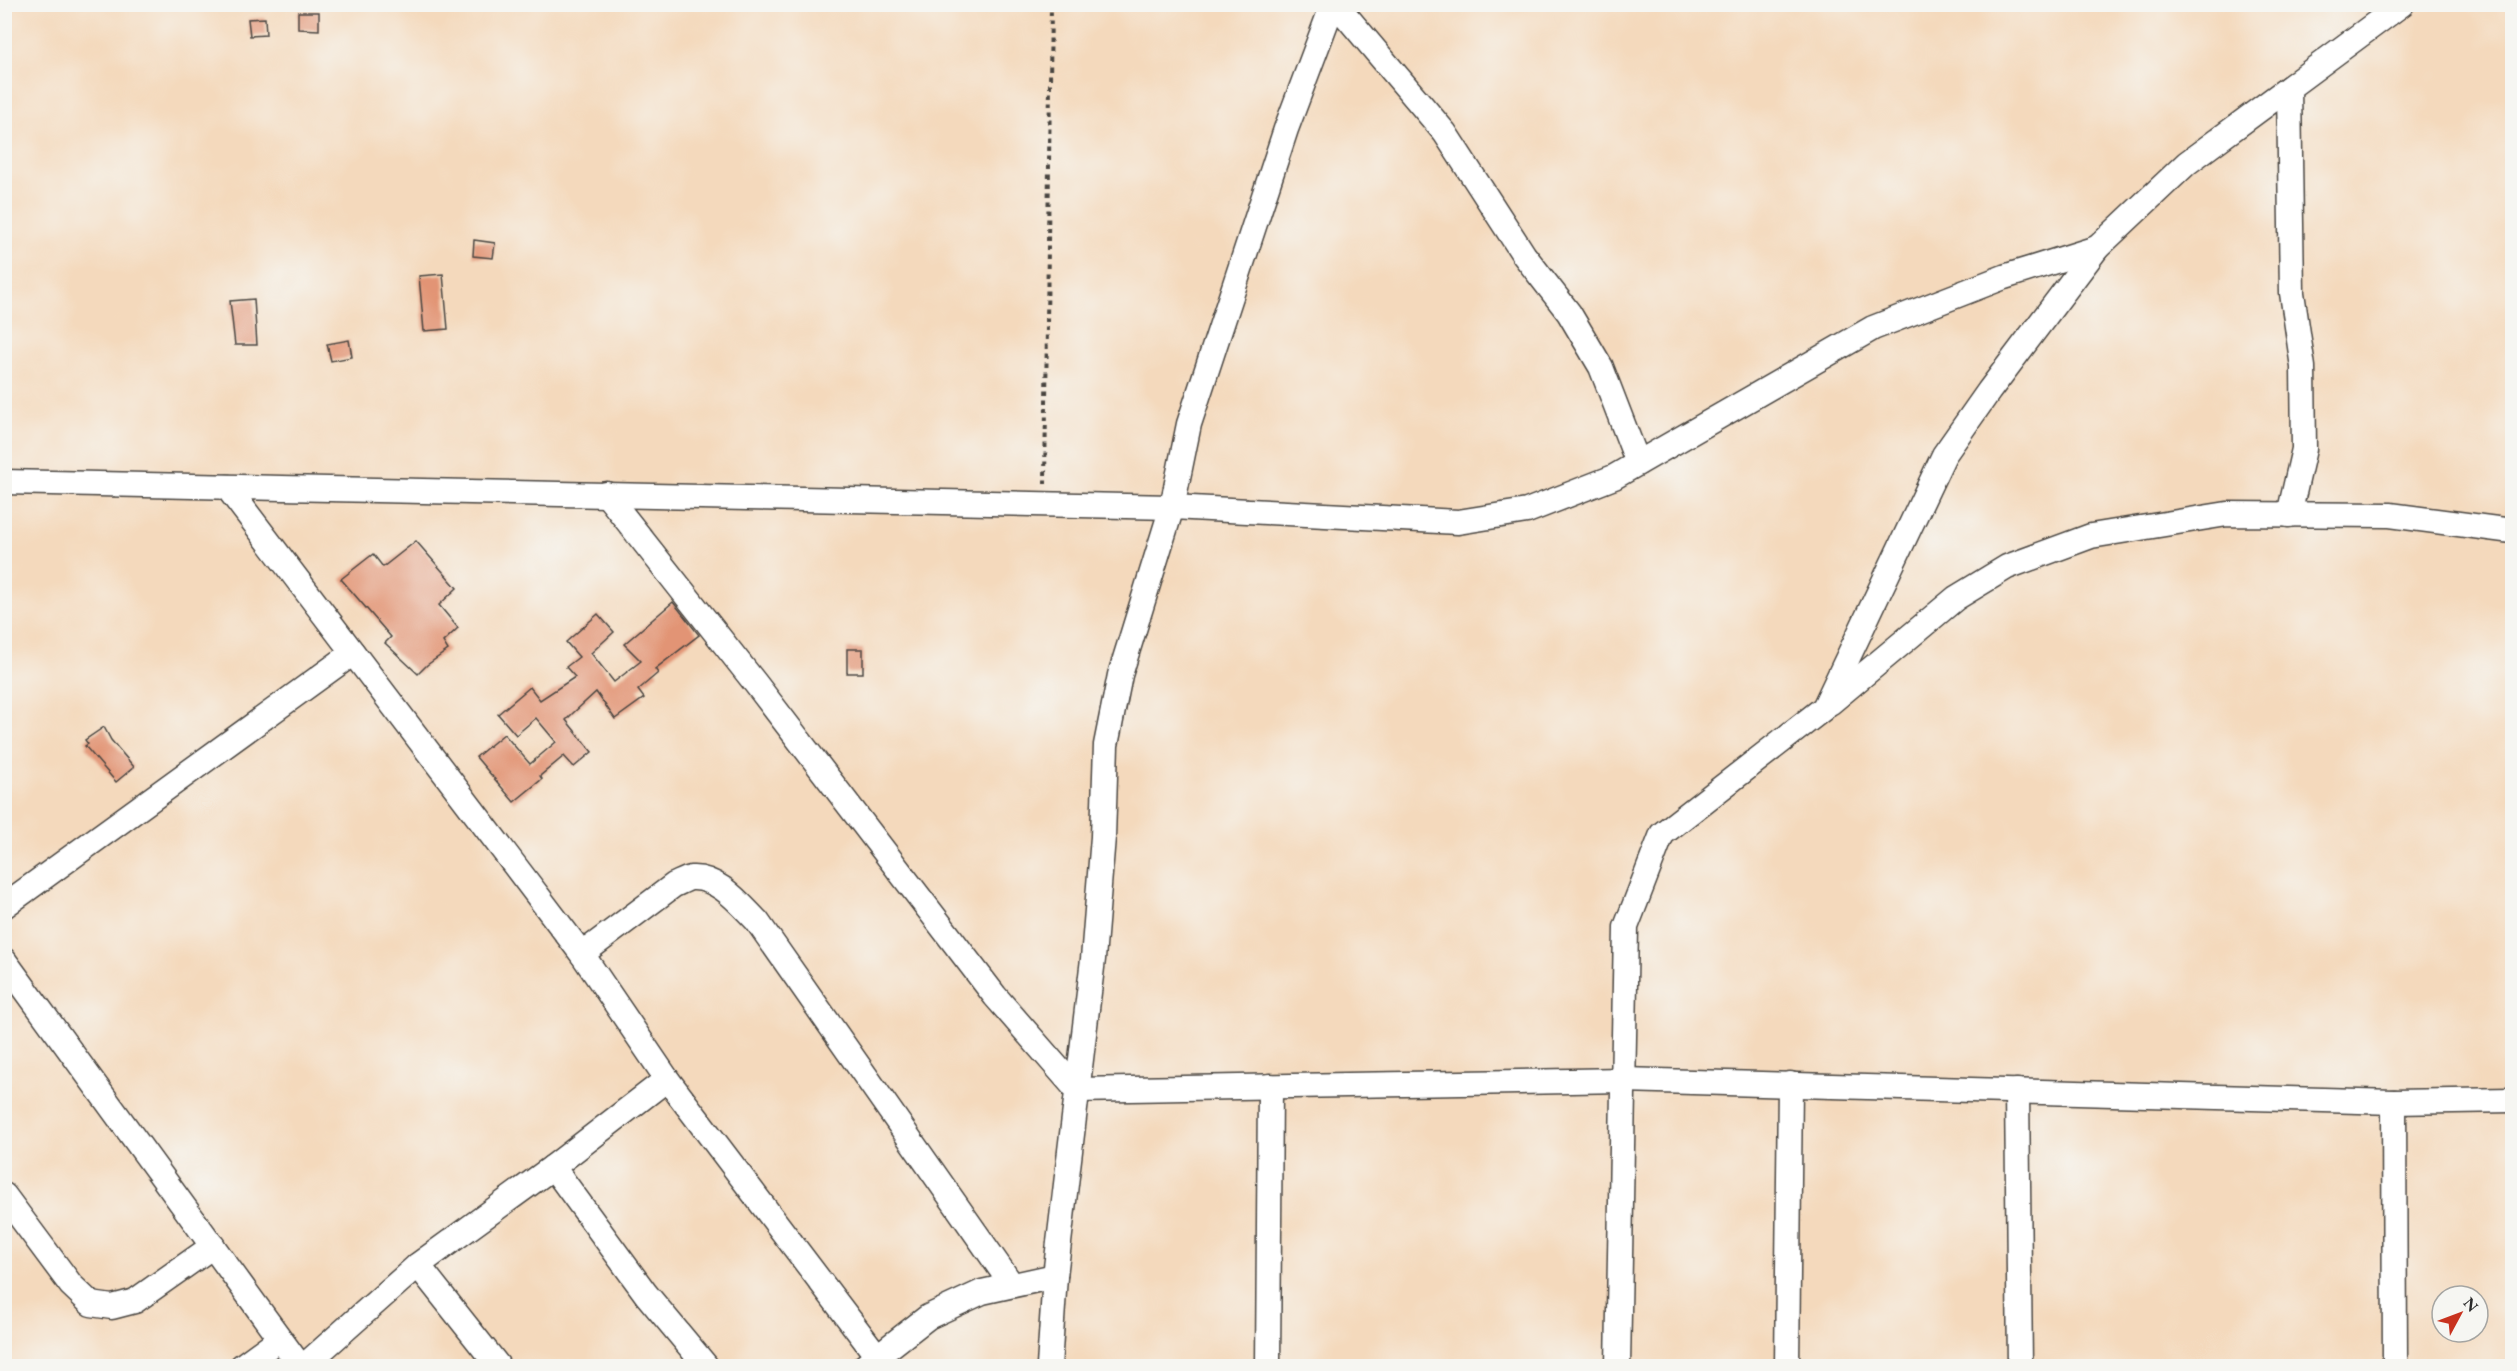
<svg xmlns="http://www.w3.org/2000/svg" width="2517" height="1371" font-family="'EB Garamond',serif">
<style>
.building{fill:#e29474}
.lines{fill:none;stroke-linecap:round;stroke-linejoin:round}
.minor-casing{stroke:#494541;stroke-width:27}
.path{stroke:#494541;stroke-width:4;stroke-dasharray:4.5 4.5;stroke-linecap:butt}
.minor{stroke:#fff;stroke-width:24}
</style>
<rect width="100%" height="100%" fill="#f6f6f2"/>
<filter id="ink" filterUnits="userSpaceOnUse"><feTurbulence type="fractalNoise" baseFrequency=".0167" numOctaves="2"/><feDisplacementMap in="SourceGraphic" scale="12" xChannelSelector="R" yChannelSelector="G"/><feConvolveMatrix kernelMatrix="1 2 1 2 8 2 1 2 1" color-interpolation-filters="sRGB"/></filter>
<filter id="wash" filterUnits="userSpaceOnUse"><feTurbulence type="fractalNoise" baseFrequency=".008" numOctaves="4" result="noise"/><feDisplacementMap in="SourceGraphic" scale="24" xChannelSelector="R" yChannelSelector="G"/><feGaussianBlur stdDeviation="1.35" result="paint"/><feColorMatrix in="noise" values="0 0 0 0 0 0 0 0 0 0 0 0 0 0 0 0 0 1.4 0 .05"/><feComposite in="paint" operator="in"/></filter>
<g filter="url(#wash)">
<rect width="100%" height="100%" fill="#f4d9bc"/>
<g id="blocks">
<!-- building -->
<g class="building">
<path d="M298,12h21v18l-21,-1z"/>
<path d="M265,18l1,17 -16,1 -2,-17z"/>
<path d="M474,240l21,3 -2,15 -20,-2z"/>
<path d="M443,274l5,55 -24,2 -5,-55z"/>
<path d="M254,299l3,46h-22l-5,-44z"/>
<path d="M349,340l3,17 -21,4 -4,-17z"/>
<path d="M416,541l41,47 -18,17 19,23 -15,14 5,8 -21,15 -9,9 -33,-31 6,-6 -50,-58 32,-25 10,13z"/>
<path d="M673,602l26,33 -44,34 3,4 -20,17 6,8 -29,21 -19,-27 -24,22 -6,6 26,32 -18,15 -10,-11 -24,20 2,3 -28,23 -38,-45 28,-23 26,30 26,-22 -20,-24 -20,17 -18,-21 32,-27 10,13 35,-23 -9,-10 13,-10 -13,-15 32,-28 16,18 -23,21 23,29 27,-21 -17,-17z"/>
<rect x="847" y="649" width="16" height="24"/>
<path d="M104,727l7,13 23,27 -18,15 -31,-36 3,-2 -3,-4z"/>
</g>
</g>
</g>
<g filter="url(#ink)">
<use href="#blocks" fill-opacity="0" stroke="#494541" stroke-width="1.5"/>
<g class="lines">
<defs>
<g id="minor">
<path d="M1336,4l109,129 79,122 45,58 32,54 37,96"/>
<path d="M2289,88l3,205 11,74 1,82 -15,66"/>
<path d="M4,482l1168,25 286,15 69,-11 87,-34 259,-149 131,-51 93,-29"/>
<path d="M227,487l355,467 85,125 210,277"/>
<path d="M606,494l150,190 239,312 82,94 547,-10 770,22 118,-2"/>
<path d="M1830,703l126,-105 51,-31 84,-31 136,-22 163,1 122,16"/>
<path d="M4,906l349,-253"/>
<path d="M582,954l92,-69c5,-2 12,-6 17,-7 27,-2 49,26 66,43l255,364"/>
<path d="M4,960l296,406"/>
<path d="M667,1079l-114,88 93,127 60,72"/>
<path d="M2017,1091l3,275"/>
<path d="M2394,1102l1,264"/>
<path d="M4,1195l67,90 20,19 21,3 23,-6 78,-55"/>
<path d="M418,1265l80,101"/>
<path d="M242,1366l37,-27"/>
<path d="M304,1366l114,-101 135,-98"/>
<path d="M865,1366l63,-49 54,-25 73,-16"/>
<path d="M1049,1366l6,-90 38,-317 10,-122 3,-92 14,-70 52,-168 17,-83 97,-295 47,-125"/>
<path d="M1268,1366l2,-280"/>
<path d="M1618,1366l8,-439 36,-93 162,-126 120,-253 45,-64 108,-143 90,-85 215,-159"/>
<path d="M1787,1366l3,-282"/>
</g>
</defs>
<!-- minor casing -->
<use href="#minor" class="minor-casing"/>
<!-- path -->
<path class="path" d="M1045,484l6,-480"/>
<!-- minor -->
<use href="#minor" class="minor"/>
</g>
</g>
<!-- margin -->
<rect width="2517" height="1371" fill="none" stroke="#f6f6f2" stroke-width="24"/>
<!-- north arrow -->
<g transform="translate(2460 1314) rotate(49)"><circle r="28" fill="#f6f6f2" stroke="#a5a5a2" stroke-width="1.5"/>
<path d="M0-4.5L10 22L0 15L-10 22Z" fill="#c8321e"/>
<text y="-9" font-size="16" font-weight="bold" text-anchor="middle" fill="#2b2b2b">N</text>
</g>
</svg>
